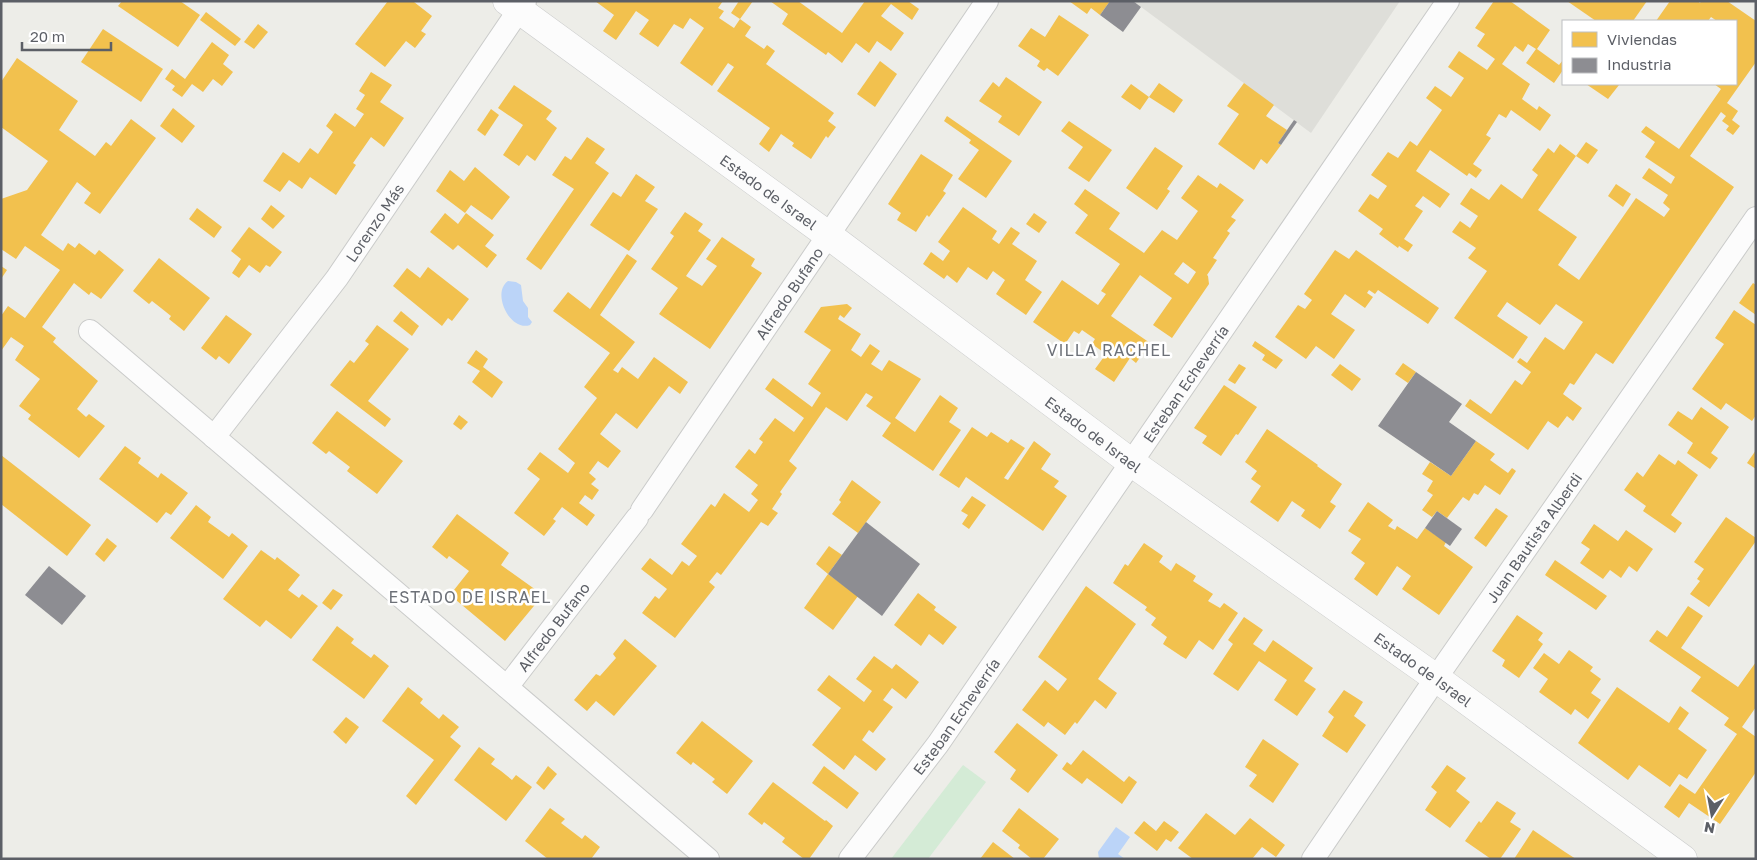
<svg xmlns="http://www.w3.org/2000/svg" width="1757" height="860" font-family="'Golos Text',sans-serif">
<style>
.industrial{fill:#deded9}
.green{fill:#d4ebd6}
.water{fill:#bbd4f8}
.homes{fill:#f2c14e;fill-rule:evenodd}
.industry{fill:#8d8d92}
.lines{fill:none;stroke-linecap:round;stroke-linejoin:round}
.street-casing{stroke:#cacbca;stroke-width:24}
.secondary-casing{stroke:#c9caca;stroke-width:29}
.street{stroke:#fcfcfc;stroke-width:22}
.secondary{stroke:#fcfcfc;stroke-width:28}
.labels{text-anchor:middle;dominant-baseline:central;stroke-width:5;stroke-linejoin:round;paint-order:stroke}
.street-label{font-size:15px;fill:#5c5f66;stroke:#fff}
.neighbourhood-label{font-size:16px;letter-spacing:1px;fill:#6d7178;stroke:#fff}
</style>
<rect width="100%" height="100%" fill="#edede8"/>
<!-- industrial -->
<path class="industrial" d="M1133,1h267l-89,132z"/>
<!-- green -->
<path class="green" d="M963,765l23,17 -58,77h-37z"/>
<!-- water -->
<g class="water">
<path d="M508,281l8,1 5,3 2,16 5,7v9l4,5 -2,3c-20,7 -39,-32 -22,-44z"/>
<path d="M1116,827l14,10 -12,17 7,5h-26l-1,-7z"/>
</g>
<!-- homes -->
<g class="homes">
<path d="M122,1h58l20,14 -22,32 -60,-41z"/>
<path d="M388,1l26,1 18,14 -11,15 5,3 -11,14 -9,-7 -21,26 -30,-23z"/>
<path d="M595,1h128l-5,7 6,3 -5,7 15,10 6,-9 -9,-6 8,-12h14l-13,18 11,8 -6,9 19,13 3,-4 8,6 -9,13 68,49 -6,8 8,6 -8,11 -2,-2 -15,23 -19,-13 2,-3 -13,-9 -12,18 -10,-8 11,-16 -53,-37 17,-24 -6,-4 -16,23 -32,-23 24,-35 -14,-10 -7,11 -9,-5 -16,23 -19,-13 10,-14 -13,-9 -20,29 -13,-9 11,-16z"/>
<path d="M770,1h28l44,32 23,-32h43l11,8 -7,11 -21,-16 -10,12 23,17 -13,18 -14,-10 -8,12 -13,-10 -14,20 -14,-11 -2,3 -44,-31 6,-10z"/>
<path d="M1069,1h41l-10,14 -9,-7 -4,6z"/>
<path d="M1494,1h16l40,29 -13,19 22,16 4,-5v10l-9,13 -28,-20 10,-14 -8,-5 -5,8 -8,-6 -13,18 28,20 -8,15 15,11 2,-4 12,9 -11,16 -29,-21 -5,8 -7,-4 -13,21 5,3 -18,26 9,6 -6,8 -7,-5 -2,3 -37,-26 -14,21 34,23 -10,14 -17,-12 -8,10 8,5 -19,28 9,6 -5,7 -9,-6 -1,2 -19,-14 4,-5 -25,-18 12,-17 8,5 9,-13 -16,-11 17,-23 10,6 12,-17 7,5 25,-36 -16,-12 9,-12 16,11 13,-19 -16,-11 11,-16 28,19 8,-11 -18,-13 8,-12 -10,-6z"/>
<path d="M1567,1h80l-14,20h-37z"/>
<path d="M1670,1h28l2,2 1,-2h26l29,20v41l-29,41 11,8 -6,9 8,6 -7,9 -7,-5 3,-4 -7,-5 4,-5 -5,-4 -31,44 44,31 -121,177 -17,-11 -22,32 -4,-2 -7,11 19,14 -9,13 -6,-5 -9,12 -10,-7 -20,29 -63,-44 5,-7 21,15 24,-34 7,5 9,-13 -14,-10 3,-4 7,5 18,-26 19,13 19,-28 -27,-18 -16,21 -33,-23 -10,14 31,21 -15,22 -59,-41 33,-47 -19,-13 8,-10 -24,-16 8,-11 10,7 8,-12 -18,-12 11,-16 18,12 12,-16 21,15 16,-24 -6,-5 16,-22 6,5 6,-9 16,12 -38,54 39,27 -19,28 21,15 57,-82 28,19 6,-8 -7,-6 5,-8 -26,-17 7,-10 22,16 4,-7 -30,-20 10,-15 -14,-10 5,-6 33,23 42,-60 -7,-5h22v-63h-19l-6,-4 -3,4h-52z"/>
<path d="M206,12l35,27 -6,7 -35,-26z"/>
<path d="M1059,15l30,20 -31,41 -11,-8 -3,3 -7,-5 3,-5 -22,-15 13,-18 14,9z"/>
<path d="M258,24l10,8 -14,17 -10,-7z"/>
<path d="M103,29l60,40 -22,33 -60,-40z"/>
<path d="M212,42l17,13 -6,9 10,8 -11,14 -9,-7 -10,13 -11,-8 -10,13 -10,-7 3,-4 -10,-7 7,-10 13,10z"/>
<path d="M17,58l61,43 -19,29 36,26 11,-14 5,4 20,-27 25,19 -56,76 -16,-11 7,-10 -14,-11 -36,53 22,16 5,-8 7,5 4,-5 16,12 4,-5 25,20 -23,29 -10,-7 -2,3 -15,-12 -32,44 14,11 -3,4 9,8 36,31 -21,28 9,8 3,-3 16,12 -26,32 -51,-39 3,-4 -12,-9 21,-27 -25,-19 9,-14 -13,-9 -10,14v-35l7,-10 17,12 35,-48 -35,-24 -9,13 -15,-10v-50l26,-9 21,-29 -47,-34v-45z"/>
<path d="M880,61l17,13 -22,33 -18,-13z"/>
<path d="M371,72l21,13 -12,17 24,16 -20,29 -13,-10 -18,26 3,2 -20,30 -26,-18 -8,12 -13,-9 -9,12 -17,-11 20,-29 16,11 11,-15 8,6 15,-22 -7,-6 9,-13 20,14 9,-13 -8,-5 9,-14 -6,-4z"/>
<path d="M1006,77l36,25 -23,34 -21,-14 4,-6 -23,-15 14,-19 6,5z"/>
<path d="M1159,83l24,17 -9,13 -25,-16 -9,13 -19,-13 10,-13 18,13z"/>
<path d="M1244,83l30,22 -8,11 21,14 -9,13 3,2 -14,19 -6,-5 -7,11 -36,-26 21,-30 -12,-8z"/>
<path d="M1586,84h31l2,1 -11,14z"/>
<path d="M514,85l38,26 -6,8 11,9 -22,33 -8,-6 -8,11 -16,-11 20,-30 -25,-17z"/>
<path d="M173,108l22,18 -13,17 -22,-17z"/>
<path d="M491,109l8,6 -14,21 -8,-6z"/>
<path d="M947,116l65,45 -26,37 -28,-19 21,-29 -10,-7 2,-3 -27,-19z"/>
<path d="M1069,121l43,29 -23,32 -21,-14 15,-21 -22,-16z"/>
<path d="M587,137l18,12 -10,14 14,10 -68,97 -15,-11 48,-70 -22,-14 13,-19 6,4z"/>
<path d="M1586,142l12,8 -10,14 -12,-8z"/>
<path d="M1155,147l28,19 -16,23 3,2 -13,19 -31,-22z"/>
<path d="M921,154l32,21 -10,16 3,2 -17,24 -2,-2 -11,17 -19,-12 4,-7 -13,-9z"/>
<path d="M475,167l35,30 -18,23 -21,-15 -6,8 -29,-22 14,-21 14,11z"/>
<path d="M636,174l19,13 -10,14 13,8 -29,42 -39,-26 23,-33 8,5z"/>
<path d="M1198,175l19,13 3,-5 24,17 -13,17 5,3 -9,11 3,2 -17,25 4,2 -10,15 1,1 1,8 -37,54 -19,-13 19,-27 -32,-23 -29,41 39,27 -14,20 -6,-5 -16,24 -19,-13 11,-15 -14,-10 3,-5 -13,-9 -3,4 -5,-3 -9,13 -32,-22 29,-42 36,25 8,-11 -5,-3 19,-27 -45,-31 13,-18 -14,-11 11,-15 35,24 -11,16 35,24 18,-23 15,10 21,-29 -17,-13zM1183,262l13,10 -8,12 -14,-10z"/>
<path d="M1616,184l15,10 -8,13 -15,-11z"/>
<path d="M271,205l14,11 -12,13 -12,-10z"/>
<path d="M963,207l34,24 -5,8 7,5 12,-17 9,6 -8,11 25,17 -12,19 17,12 -16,23 -30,-21 9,-14 -12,-9 -6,9 -19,-13 -11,16 -10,-8 -3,4 -21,-15 8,-12 12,9 7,-10 -12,-9z"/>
<path d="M197,208l25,19 -8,11 -25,-19z"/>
<path d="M685,212l18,12 -5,7 13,9 -25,36 16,10 15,-20 -11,-7 16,-22 33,22 -4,7 11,7 -52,76 -51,-35 19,-26 -27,-19 23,-33 -4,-3z"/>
<path d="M445,213l13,11 8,-11 28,22 -9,11 12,9 -10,13 -29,-23 -5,5 -23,-18z"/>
<path d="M1034,213l13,9 -8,11 -13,-9z"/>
<path d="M249,227l33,25 -12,15 -4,-2 -6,8 -11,-8 -10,13 -7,-5 9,-14 -10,-8z"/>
<path d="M1335,250l14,9 7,-9 83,58 -11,16 -50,-34 -3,4 -6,-4 -2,3 6,4 -8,11 -20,-14 -14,20 24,16 -21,29 -18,-13 -10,13 -31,-22 23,-32 7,4 7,-9 -8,-6z"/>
<path d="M627,254l10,7 -37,54 35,27 -22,28 5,3 4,-6 16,12 16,-22 34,25 -8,12 -11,-8 -32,43 -21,-16 -16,21 21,17 -13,17 -10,-7 -9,12 7,6 -5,5 8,6 -7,10 -7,-5 -6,8 16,12 -8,11 -25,-19 -9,12 3,2 -12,15 -30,-23 26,-34 -13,-10 13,-17 28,21 7,-10 -17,-14 39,-51 -13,-11 26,-34 -57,-42 15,-19 22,17z"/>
<path d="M159,258l51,40 -26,33 -15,-12 2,-3 -10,-8 -9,-7 -3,3 -16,-13z"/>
<path d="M1,266l6,4 -6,9z"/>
<path d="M428,267l41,32 -17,22 -4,-3 -6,8 -49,-40 14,-18 13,10z"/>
<path d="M1753,283l3,2v30l-17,-12z"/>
<path d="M847,304l5,4 -8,10 -4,-3 -2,4 23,15 -10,16 10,7 9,-13 10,7 -9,13 11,7 7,-11 32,19 -26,39 20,14 25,-37 18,13 -9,14 12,8 -28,41 -51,-35 9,-13 -25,-17 7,-9 -7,-4 -19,28 -21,-14 -37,54 8,7 -17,24 2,2 -10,15 6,4 -10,13 -7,-4 -40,53 -4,-3 -8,10 6,5 -40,51 -33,-25 13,-17 4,3 8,-10 -26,-20 9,-11 22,17 10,-14 7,5 8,-10 -16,-12 30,-40 4,3 9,-14 25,19 9,-12 -7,-6 7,-9 -23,-18 14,-18 6,5 8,-12 -4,-3 16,-21 19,14 10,-14 -39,-29 8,-11 39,29 9,-14 -13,-9 23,-34 -27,-18 17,-25z"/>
<path d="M1734,310l22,15v90l-4,6 -26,-18 -5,7 -29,-21 32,-45 -9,-6z"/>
<path d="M401,311l18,15 -7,10 -19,-15z"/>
<path d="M226,315l26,19 -23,30 -10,-8 -3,4 -15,-12z"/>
<path d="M377,325l32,24 -41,52 23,18 -6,8 -55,-42 20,-25 4,3 15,-19 -4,-3z"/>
<path d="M1255,341l28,19 -7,9 -14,-9 3,-5 -13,-9z"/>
<path d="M476,350l12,9 -5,8 20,15 -11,16 -20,-16 8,-11 -13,-8z"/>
<path d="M1403,363l13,9 -8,11 -13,-9z"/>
<path d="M1239,364l7,4 -11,16 -7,-4z"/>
<path d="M1340,364l21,15 -9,12 -21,-16z"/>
<path d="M1224,385l33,22 -19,28 -2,-1 -15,22 -19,-13 5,-7 -13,-8z"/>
<path d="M1701,407l28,20 -18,26 7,5 -8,11 -23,-16 6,-10 -25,-18 10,-14 14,9z"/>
<path d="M337,411l66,50 -26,33 -30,-23 3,-4 -21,-16 -3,3 -14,-11z"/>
<path d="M459,415l9,7 -7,8 -8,-6z"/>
<path d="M972,427l15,10 4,-5 17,11 3,-4 14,9 -21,30 4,2 26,-39 17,13 -10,15 18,12 -5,6 13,9 -24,35 -77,-54 -7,11 -20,-13z"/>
<path d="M1267,429l51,36 -1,1 25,18 -12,18 6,4 -16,23 -19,-13 4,-6 -13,-9 -14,21 -28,-20 11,-16 -10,-7 6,-8 -12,-9z"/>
<path d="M1476,441l19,13 -5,6 18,13 4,-5 4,3 -16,24 -15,-10 -7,10 -4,-2 -5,8 -6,-4 -16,21 -10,-7 -5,6 -10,-7 11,-15 -6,-4 6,-10 -11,-7 8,-12 21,14z"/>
<path d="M125,446l16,12 -3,5 20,15 3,-5 27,20 -17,22 -5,-3 -9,11 -58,-44z"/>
<path d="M1756,450v19l-9,-6z"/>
<path d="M1659,454l16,11 3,-5 20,15 -27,40 11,8 -7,10 -32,-22 3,-5 -22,-16 13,-18 6,5z"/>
<path d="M1,455l90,70 -24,31 -66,-52z"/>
<path d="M852,480l29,22 -23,31 -26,-19 9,-12 -2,-2z"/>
<path d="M972,496l14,9 -17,24 -7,-5 6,-9 -7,-4z"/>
<path d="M1368,502l25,18 -5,6 7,4 2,-4 20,13 8,-11 21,14 -2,4 29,21 -34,48 -37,-26 9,-13 -14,-10 -20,30 -23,-17 11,-16 -14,-10 10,-14 -13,-8z"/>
<path d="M196,505l15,12 -3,5 21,15 3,-4 16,13 -25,33 -53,-41z"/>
<path d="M1496,508l12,8 -22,31 -12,-9z"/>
<path d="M457,514l52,39 -8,12 42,30 -38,46 -55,-46 19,-24 -20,-15 -2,3 -15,-12z"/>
<path d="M1726,517l30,21v3l-47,66 -19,-13 10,-13 -3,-2 7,-10 -10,-7z"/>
<path d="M1594,524l24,17 8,-11 27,19 -16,23 -8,-6 -8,12 -11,-8 -7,9 -23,-16 10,-14 -9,-6z"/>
<path d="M107,538l10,8 -13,16 -9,-8z"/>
<path d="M1144,543l19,13 -4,6 12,9 5,-8 20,13 -3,5 20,13 -5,7 12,7 4,-5 14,10 -25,37 -14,-10 -13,19 -5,-3 -18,-12 4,-7 -16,-12 5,-7 -11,-8 2,-3 -34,-24 12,-19 3,2z"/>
<path d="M829,546l13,9 -14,19 -12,-10z"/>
<path d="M261,550l14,10 2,-3 23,18 -12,15 11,8 3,-4 16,12 -27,33 -25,-19 -6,7 -37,-28z"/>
<path d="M1555,560l52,36 -11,14 -51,-35z"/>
<path d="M828,574l30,22 -25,34 -29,-22z"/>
<path d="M1086,586l50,38 -38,55 19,14 -11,16 -11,-9 -18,24 -2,-2 -10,13 -17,-13 -4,5 -22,-17 23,-30 13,11 9,-12 -29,-22z"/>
<path d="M333,589l10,6 -12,15 -9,-7z"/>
<path d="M918,593l18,14 -2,3 23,17 -14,18 -14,-11 -8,12 -27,-21z"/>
<path d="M1688,606l15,10 -22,32 57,39 18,-25v45l-14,20 14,10v35l-36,52 -31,-21 -10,15 -15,-11 16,-23 15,10 42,-60 -13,-9 5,-7 -38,-27 10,-14 -52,-36 8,-11 10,7z"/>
<path d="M1517,615l26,18 -5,7 5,4 -24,34 -17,-12 3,-6 -13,-9z"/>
<path d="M1244,617l19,13 -10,14 12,8 8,-12 40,28 -9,13 12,8 -19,27 -23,-16 13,-20 -28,-19 -21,30 -25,-17 20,-30 -5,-4z"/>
<path d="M337,626l17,13 -3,4 20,15 3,-4 15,12 -25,33 -52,-39z"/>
<path d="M625,639l32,27 -43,50 -18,-15 -9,10 -13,-11 22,-26 4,2 16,-18 -3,-4z"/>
<path d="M1569,650l24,17 -3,4 11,8 -10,14 10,7 -13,19 -13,-10 -4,6 -32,-23 9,-13 -15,-11 11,-15 15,11z"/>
<path d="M874,656l18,13 4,-5 23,18 -13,17 -14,-11 -9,12 10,7 -20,26 -4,-3 -7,10 24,19 -10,12 -21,-16 -11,15 -32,-25 29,-37 -24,-18 12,-15 35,27 8,-11 -16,-12z"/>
<path d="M408,687l15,12 -3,4 19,16 4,-5 16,13 -9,10 11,9 -45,59 -10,-9 28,-36 -52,-39z"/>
<path d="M1617,687l52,36 11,-17 9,7 -11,16 29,21 -20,29 -8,-5 -9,13 -31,-22 -11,15 -50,-37z"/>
<path d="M1344,690l19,12 -9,14 12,9 -19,28 -25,-17 12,-19 -6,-5z"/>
<path d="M346,717l13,10 -13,17 -13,-12z"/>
<path d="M702,721l51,40 -26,33 -15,-12 3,-3 -22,-17 -2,3 -15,-12z"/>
<path d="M1017,723l41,32 -30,38 -18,-14 6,-9 -22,-18z"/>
<path d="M1263,739l36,25 -26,39 -24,-17 8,-11 -12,-8z"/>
<path d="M479,747l16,12 -4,5 10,7 11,9 4,-5 16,12 -26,34 -52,-41z"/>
<path d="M1083,750l41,32 5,-6 8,6 -15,22 -35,-26 -5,6 -20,-15 5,-7 4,3z"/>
<path d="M1447,765l19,13 -10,13 14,11 -20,26 -25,-18 12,-18 -6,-5z"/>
<path d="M548,766l9,8 -13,16 -8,-7z"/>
<path d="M824,766l35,27 -12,16 -35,-26z"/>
<path d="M773,782l52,39 1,-1 7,6 -24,33h-5l-22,-17 3,-4 -21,-16 -2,3 -14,-11z"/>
<path d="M1497,801l19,12 -6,9 11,7 -21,30h-9l-26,-18 14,-20 2,2z"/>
<path d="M550,808l15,11 -4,4 21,16 3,-4 15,12 -9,12h-43l-23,-18z"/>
<path d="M1019,808l40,31 -16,20h-11l-14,-11 2,-3 -18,-14z"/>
<path d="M1206,813l29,22 15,-17 35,27 -9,12 -14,-10 -10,12h-59l-15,-11z"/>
<path d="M1144,821l12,10 8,-10 15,11 -8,10 -5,-3 -9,12 -23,-18z"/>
<path d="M1533,830l32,22 11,7h-62z"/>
<path d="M993,842l22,17h-35z"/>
</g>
<!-- industry -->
<g class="industry">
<path d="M1110,1h23l8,6 -18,25 -23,-17z"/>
<path d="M1294,120l3,2 -16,23 -3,-2z"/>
<path d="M1416,372l46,32 -13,18 27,19 -25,35 -73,-50z"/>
<path d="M1437,511l25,18 -12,17 -25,-18z"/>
<path d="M866,522l54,42 -38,52 -54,-42z"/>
<path d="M49,566l37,30 -24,29 -37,-30z"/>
</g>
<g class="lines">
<defs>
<g id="street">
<path d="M90,331l618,528"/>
<path id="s1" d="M214,437l123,-159 188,-277"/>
<path id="s2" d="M642,510l345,-509"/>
<path id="s3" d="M507,687l130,-169"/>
<path id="s4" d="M850,859l88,-115 510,-743"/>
<path id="s5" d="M1313,859l123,-181 320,-460"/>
</g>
<g id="secondary">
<path id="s6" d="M507,1l321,234 304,228 304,215 247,181"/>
</g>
</defs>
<!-- street casing -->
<use href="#street" class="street-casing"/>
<!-- secondary casing -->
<use href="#secondary" class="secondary-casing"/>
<!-- street -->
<use href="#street" class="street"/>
<!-- secondary -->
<use href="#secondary" class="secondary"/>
</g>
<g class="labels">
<!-- street labels -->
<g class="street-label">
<text stroke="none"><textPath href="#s6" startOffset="324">Estado de Israel</textPath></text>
<text stroke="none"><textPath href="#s1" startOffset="268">Lorenzo Más</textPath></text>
<text stroke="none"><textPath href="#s2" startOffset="262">Alfredo Bufano</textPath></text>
<text stroke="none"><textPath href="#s4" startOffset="582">Esteban Echeverría</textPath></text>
<text stroke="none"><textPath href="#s6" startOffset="729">Estado de Israel</textPath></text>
<text stroke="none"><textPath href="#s5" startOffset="390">Juan Bautista Alberdi</textPath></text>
<text stroke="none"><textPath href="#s3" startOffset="76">Alfredo Bufano</textPath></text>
<text stroke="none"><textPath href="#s6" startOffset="1134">Estado de Israel</textPath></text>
<text stroke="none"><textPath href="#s4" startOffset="178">Esteban Echeverría</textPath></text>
</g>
<!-- neighbourhood labels -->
<g class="neighbourhood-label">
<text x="1109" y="350">VILLA RACHEL</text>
<text x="470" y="597">ESTADO DE ISRAEL</text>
</g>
</g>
<!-- border -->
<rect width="1757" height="860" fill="none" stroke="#5c5f66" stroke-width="5"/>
<!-- legend -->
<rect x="1562" y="20" width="175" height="65" fill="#ffffff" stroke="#bebfc2"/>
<rect x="1572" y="32" width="25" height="15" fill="#f2c14e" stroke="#bebfc2"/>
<text x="1607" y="45" font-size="15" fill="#5c5f66">Viviendas</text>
<rect x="1572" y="58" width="25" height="15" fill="#8d8d92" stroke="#bebfc2"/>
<text x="1607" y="70" font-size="15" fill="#5c5f66">Industria</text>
<!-- north arrow -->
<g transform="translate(1712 815) rotate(191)" stroke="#ffffff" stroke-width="4" paint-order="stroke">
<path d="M0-4L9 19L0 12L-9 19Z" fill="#5c5f66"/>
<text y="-8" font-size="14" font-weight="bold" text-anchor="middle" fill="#5c5f66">N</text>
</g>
<!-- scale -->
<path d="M22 42v8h89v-8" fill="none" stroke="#5c5f66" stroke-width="2.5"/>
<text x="30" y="42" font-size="15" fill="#5c5f66" stroke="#ffffff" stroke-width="4" paint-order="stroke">20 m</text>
</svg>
